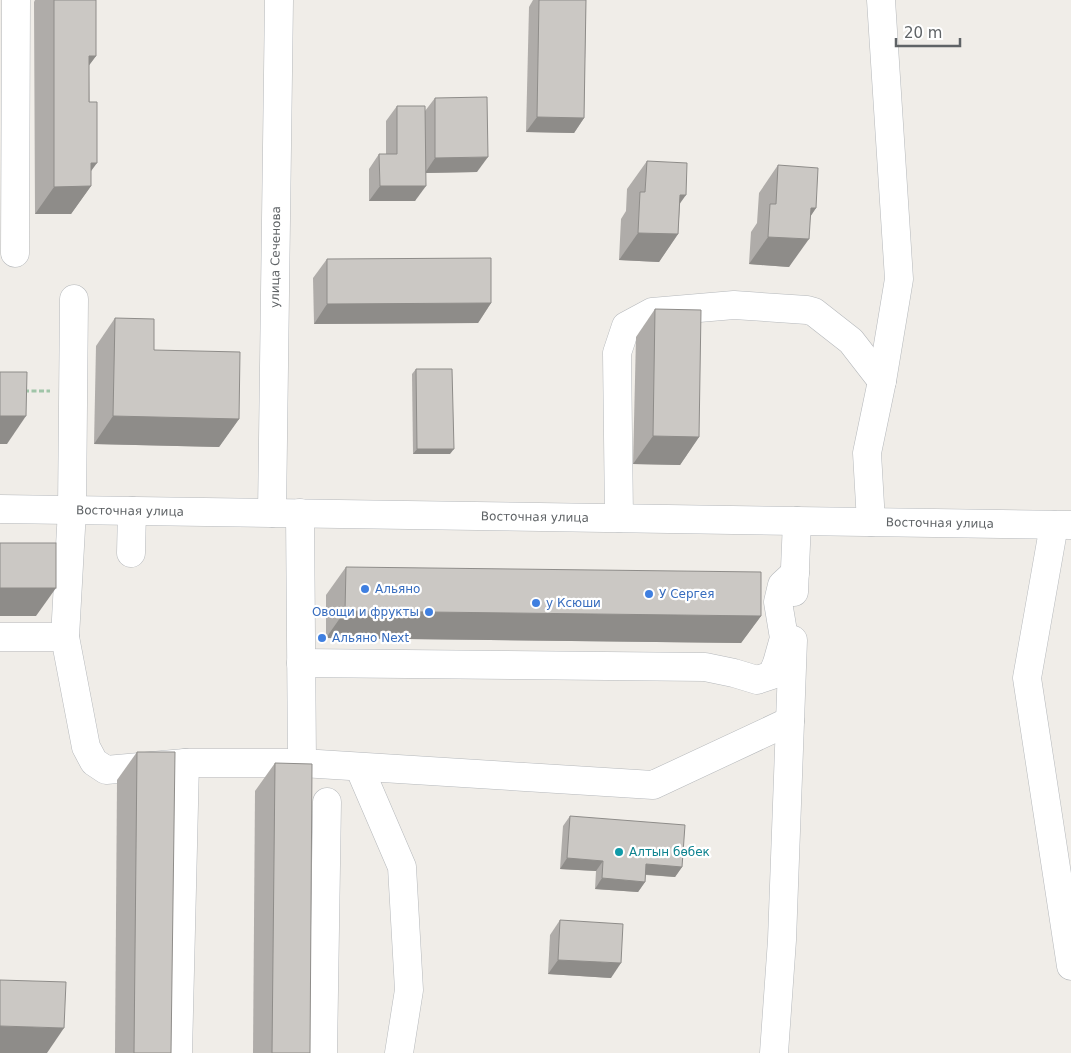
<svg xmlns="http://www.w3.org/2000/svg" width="1071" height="1053" font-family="'DejaVu Sans',sans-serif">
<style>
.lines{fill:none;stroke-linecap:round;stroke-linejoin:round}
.minor-casing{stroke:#b5b8bb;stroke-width:29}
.path{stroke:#a0c5a8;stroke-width:3;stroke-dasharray:5 2.5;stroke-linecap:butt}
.minor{stroke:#fff;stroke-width:28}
.wall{fill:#afaca9}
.shaded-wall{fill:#8e8c89}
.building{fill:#cbc8c4;stroke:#8e8c89}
.shop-dot{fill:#3f7fe0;stroke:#fff;stroke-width:2}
.culture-dot{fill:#0f9aa8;stroke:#fff;stroke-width:2}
.labels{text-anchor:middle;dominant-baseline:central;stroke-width:4.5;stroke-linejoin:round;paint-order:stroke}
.street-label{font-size:12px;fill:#5f6366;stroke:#fff}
.shop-label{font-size:12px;fill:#366cbe;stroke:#fff;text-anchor:start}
.culture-label{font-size:12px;fill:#0d838f;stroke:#fff;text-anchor:start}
</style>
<rect width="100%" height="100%" fill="#f0ede8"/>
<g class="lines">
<defs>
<g id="minor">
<path d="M15,253l1,-253"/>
<path d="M74,299l-2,211 -7,127 21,110 8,15 12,8 79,-7h117l351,22 137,-64"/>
<path id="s1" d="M0,509l1071,16"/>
<path id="s2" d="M272,513l7,-513"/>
<path d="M300,513l2,250"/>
<path d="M619,518l-2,-165 9,-27 26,-14 82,-7 73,5 7,2 37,29 31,40"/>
<path d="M871,522l-4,-69 15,-72 17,-102 -18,-279"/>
<path d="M1054,525l-27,153 44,288"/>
<path d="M131,553l1,-42"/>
<path d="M794,592l3,-71"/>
<path d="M0,637h65"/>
<path d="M301,663l404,4 29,6 23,7 15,-5 5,-12 7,-25 -6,-36 4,-17 13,-12"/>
<path d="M359,767l43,100 7,123 -10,63"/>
<path d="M178,1053l7,-290"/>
<path d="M323,1053l4,-251"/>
<path d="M774,1053l8,-113 11,-300"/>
</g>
</defs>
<!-- minor casing -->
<use href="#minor" class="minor-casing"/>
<!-- path -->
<path class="path" d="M24,391h26"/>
<!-- minor -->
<use href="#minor" class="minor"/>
</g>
<!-- wall -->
<g class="wall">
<path d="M35,0h61v56l-7,9 2,121 -20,28h-36l-1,-212z"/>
<path d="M533,0h53l-2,118 -10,15 -48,-1 3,-125z"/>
<path d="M435,98l42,74 -51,1 -11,28h-46v-32l10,-15h7v-33l11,-15 28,5z"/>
<path d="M647,161l33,43 -2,30 -19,28 -40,-2 2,-41 5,-8 1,-22z"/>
<path d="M778,165l38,43 -6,9 -21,50 -40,-3 2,-32 6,-9 2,-30z"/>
<path d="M327,259l164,44 -13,20 -164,1 -1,-46z"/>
<path d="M655,309l44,128 -19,28 -47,-1 3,-127z"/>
<path d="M115,318l124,101 -20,28 -125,-3 2,-98z"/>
<path d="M416,369l34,85h-37l-1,-80z"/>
<path d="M346,567l415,49 -20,27 -415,-5v-43z"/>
<path d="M137,752l34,301h-56l2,-273z"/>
<path d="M275,763l35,290h-57l2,-262z"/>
<path d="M570,816l112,51 -7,10 -29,-2 -1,7 -7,10 -43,-3 1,-18 -36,-2 3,-43z"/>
<path d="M560,920l51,58 -63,-4 2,-39z"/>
</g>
<!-- shaded-wall -->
<g class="shaded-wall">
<path d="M89,56h7l-20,27z"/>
<path d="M537,117l47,1 -10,15 -48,-1z"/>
<path d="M488,157l-11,15 -52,1 10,-15z"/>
<path d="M91,163h6l-17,23h11l-20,28h-36l19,-27z"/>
<path d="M380,186h46l-11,15h-46z"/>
<path d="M680,195h6l-20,28z"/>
<path d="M811,208h5l-19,28z"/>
<path d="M638,233l40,1 -19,28 -40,-2z"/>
<path d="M768,237l41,2 -20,28 -40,-3z"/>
<path d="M491,303l-13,20 -164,1 13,-20z"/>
<path d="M0,416h26l-19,28h-7z"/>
<path d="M113,416l126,3 -20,28 -125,-3z"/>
<path d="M653,436l46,1 -19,28 -47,-1z"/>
<path d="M417,449h37l-4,5h-37z"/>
<path d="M0,588h56l-20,28h-36z"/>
<path d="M345,611l416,5 -20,27 -415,-5z"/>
<path d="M567,858l36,3 -7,10 -36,-2z"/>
<path d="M646,864l36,3 -7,10 -36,-3z"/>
<path d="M602,878l43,4 -7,10 -43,-3z"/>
<path d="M558,960l63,3 -10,15 -63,-4z"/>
<path d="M0,1026l64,2 -17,25h-47z"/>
</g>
<!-- building -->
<g class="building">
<path d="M54,0h42v56h-7v46h8v61h-6v23l-37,1z"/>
<path d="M539,0h47l-2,118 -47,-1z"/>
<path d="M487,97l1,60 -53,1v-60z"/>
<path d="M397,106h28l1,80h-46l-1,-32h18z"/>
<path d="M647,161l40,2 -1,32h-6l-2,39 -40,-1 2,-41h5z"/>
<path d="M778,165l40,3 -2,40h-5l-2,31 -41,-2 2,-33h6z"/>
<path d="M491,258v45l-164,1v-45z"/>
<path d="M655,309l46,1 -2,127 -46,-1z"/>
<path d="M115,318l39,1v31l86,2 -1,67 -126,-3z"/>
<path d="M416,369h36l2,80h-37z"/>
<path d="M0,372h27l-1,44h-26z"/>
<rect x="0" y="543" width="56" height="45"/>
<path d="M346,567l415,5v44l-416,-5z"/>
<path d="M137,752h38l-4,301h-37z"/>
<path d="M275,763l37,1 -2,289h-38z"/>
<path d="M570,816l115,9 -3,42 -36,-3 -1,18 -43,-4 1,-17 -36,-3z"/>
<path d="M560,920l63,4 -2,39 -63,-3z"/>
<path d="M0,980l66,2 -2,46 -64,-2z"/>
</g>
<!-- markers -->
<g class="shop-dot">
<circle cx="365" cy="589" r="5"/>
<circle cx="649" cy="594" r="5"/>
<circle cx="536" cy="603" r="5"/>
<circle cx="429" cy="612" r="5"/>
<circle cx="322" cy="638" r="5"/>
</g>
<circle class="culture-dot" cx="619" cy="852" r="5"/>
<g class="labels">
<!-- street labels -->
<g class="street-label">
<text stroke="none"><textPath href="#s2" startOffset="256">улица Сеченова</textPath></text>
<text stroke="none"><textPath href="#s1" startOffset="130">Восточная улица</textPath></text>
<text stroke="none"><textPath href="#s1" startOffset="535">Восточная улица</textPath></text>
<text stroke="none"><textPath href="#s1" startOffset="940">Восточная улица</textPath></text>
</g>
<!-- shop labels -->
<g class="shop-label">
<text x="375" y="589">Альяно</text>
<text x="659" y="594">У Сергея</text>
<text x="546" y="603">у Ксюши</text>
<text x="419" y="612" text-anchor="end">Овощи и фрукты</text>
<text x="332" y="638">Альяно Next</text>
</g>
<!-- culture labels -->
<g class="culture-label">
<text x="629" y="852">Алтын бөбек</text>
</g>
</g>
<!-- scale -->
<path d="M896 38v8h64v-8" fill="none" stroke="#5f6366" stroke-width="2.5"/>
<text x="904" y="38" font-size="15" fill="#5f6366" stroke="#ffffff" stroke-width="4" paint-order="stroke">20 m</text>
</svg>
